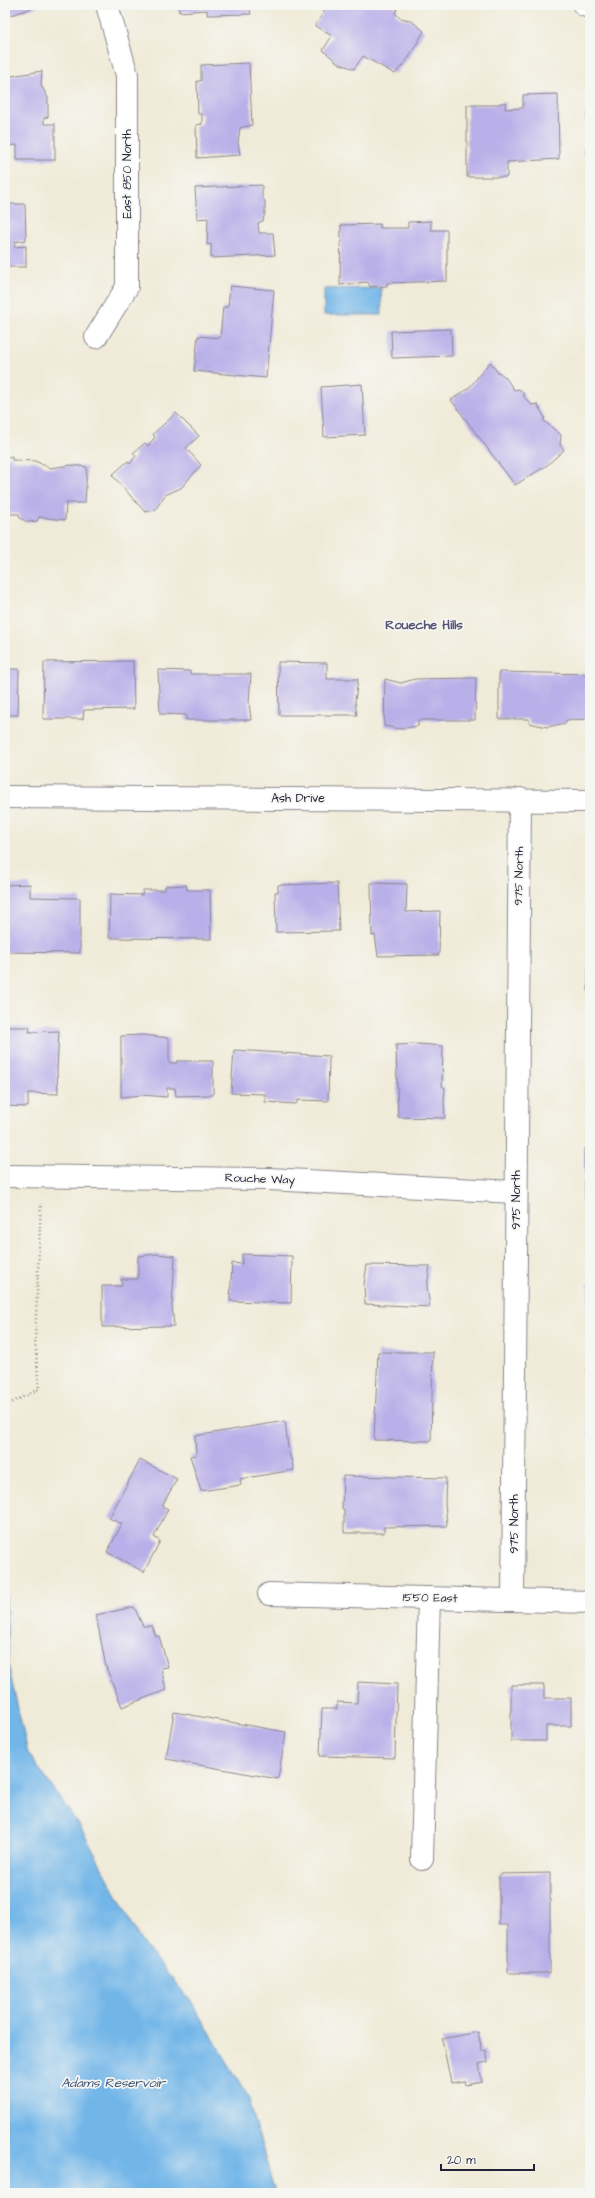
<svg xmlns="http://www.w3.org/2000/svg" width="595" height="2198" font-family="'Architects Daughter',sans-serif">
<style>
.water{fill:#72b6e8;stroke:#4a6c92}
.building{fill:#bab0e9}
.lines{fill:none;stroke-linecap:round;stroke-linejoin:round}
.minor-casing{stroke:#89868a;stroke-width:24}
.path{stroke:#89868a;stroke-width:2.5;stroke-dasharray:1 3;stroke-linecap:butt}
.minor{stroke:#fff;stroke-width:22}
.labels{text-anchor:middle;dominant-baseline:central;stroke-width:3.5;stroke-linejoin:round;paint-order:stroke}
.street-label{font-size:12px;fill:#22223b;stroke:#f6f6f2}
.neighbourhood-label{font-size:13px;font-weight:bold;fill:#575478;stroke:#f6f6f2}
.water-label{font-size:13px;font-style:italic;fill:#3e5678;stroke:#f6f6f2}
</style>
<rect width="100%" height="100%" fill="#f6f6f2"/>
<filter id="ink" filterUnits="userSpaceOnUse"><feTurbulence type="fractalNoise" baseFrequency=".025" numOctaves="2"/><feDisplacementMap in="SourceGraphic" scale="8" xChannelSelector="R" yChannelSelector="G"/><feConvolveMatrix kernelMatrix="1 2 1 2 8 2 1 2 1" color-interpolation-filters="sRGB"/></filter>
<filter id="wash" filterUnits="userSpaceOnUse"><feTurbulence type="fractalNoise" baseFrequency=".012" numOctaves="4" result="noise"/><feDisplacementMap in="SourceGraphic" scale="16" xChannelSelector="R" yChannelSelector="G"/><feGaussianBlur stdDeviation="0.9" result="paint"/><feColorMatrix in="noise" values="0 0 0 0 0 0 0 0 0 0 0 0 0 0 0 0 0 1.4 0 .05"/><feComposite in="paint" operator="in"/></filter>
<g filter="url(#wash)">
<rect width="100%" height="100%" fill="#f0ebd8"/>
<!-- water -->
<g class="water">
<path d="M381,288l1,27h-58v-26z"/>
<path d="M5,1569l4,100 19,84 53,75 64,119 45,53 58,96 27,97h-270z"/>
</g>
<g id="blocks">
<!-- building -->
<g class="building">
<path d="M5,5h37l-37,12z"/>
<path d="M178,5h71l2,9 -44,1v-5l-28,2z"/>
<path d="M318,5h76l3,5 -2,3 5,5 10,2 14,11 -16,28 -13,15 -32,-18 -9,13 -16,-6 -15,-13 9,-14 -17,-10 10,-16z"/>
<path d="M249,63l3,62 -12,3 -2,14 2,13 -43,3 -1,-33 6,-1v-10h-4l-1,-33h4v-16z"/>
<path d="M42,71l-1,14 7,13v19l-4,1v6h11v36h-38v-15l-12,1v-69z"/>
<path d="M558,94l1,65 -52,3v15h-40v-72h26l13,-3 -1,7 18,-1v-13z"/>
<rect x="587" y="113" width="3" height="50"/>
<path d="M262,185v13l3,3v11l-2,9 -5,2 1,10h14l2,22 -64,3v-14l-4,1 1,-27 -11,1 -2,-31z"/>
<path d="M5,204h20l1,36 -11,2 -1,5 12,-1v21h-21z"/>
<path d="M431,221v9h16v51l-60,2v3l-17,1 -2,-5 -28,3 1,-60 39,-1v4h28v-6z"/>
<path d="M230,286l44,4 -8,88 -72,-7 4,-35 22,2 3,-31h5z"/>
<path d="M451,329l1,27 -60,2 -1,-27z"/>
<path d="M490,362l8,11 1,-1 7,6 8,12 5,-1 5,5v3l8,8 5,-1 8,14 -2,2 18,15 -1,10 4,5 -18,16 -31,19 -64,-85 18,-12z"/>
<path d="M362,384l3,51 -41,2 -3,-50z"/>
<path d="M176,413l23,23 -13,12 15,17 -20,23 -16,7 -10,15 -10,2 -33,-37 16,-14 2,3 6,-8 -3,-3 12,-10 3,3 7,-9 -2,-3z"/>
<path d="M12,456v4l23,1 15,7 21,-3 16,2 -2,36h-19l-1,17 -26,-3 -2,4 -10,1 -7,-4 -1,-4h-14v-56z"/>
<path d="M133,661l1,48 -50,1 -1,9h-40l1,-57z"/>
<path d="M278,662l49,1v16h31l-3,22 2,14h-78z"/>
<path d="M5,669h14l-1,46h-13z"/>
<path d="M158,670l32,1v3h61l-2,28 2,18h-65v-5l-26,-1z"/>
<path d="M499,672l89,2 -1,28 2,17 -23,1v3l-19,4 -18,-4v-4h-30z"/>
<path d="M476,678l-1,42h-57v6l-18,3 -16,-3 1,-47 16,4 14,-4z"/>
<path d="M337,883l2,48 -63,1 -1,-40h3v-7z"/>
<path d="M371,883l36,1 -1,28 34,-1 -1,44 -61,1 -3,-21 -3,1z"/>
<path d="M30,884v13l50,1v55l-75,-1v-67z"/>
<path d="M186,885l1,5h23l1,49 -102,-1 1,-44 32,1 1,-5h22v-4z"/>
<rect x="588" y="952" width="2" height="41"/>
<path d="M5,1027h25l-1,5 30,-1 -2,39 1,24 -30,-1v14l-23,-1z"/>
<path d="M143,1035l26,3v25h8v-2h36v34l-37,1 -1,-8h-8v9l-25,-2 -21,2v-61z"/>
<path d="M419,1044l24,2 -1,40 3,2 -1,13 1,17 -47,-1 -2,-72z"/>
<path d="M234,1050l95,6 -1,45 -30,-1 -2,4 -31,-2v-8l-34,-1z"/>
<path d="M590,1147v55h-5l-1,-53z"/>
<path d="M156,1254l19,2 -3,49 2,21 -72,1v-41h20l-1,-7h17v-23z"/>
<path d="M242,1254l50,2 -1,47 -61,-2 2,-38 10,1z"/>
<path d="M367,1265l63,1 -3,21 3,20 -65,-3 -1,-20z"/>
<path d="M588,1284h2v20l-2,1z"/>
<path d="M378,1352h55l-2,89 -57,-1z"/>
<path d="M587,1367h3v70h-2z"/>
<path d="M285,1421l3,27 6,22 -54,9 1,6 -40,6 -11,-35 6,-1 -1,-19z"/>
<path d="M140,1460l37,19 -15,27 6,3 -14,28 6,4 -16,31 -37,-20 15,-28 -13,-6z"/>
<path d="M343,1476l103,2 -1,24 2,24 -63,1v6h-40v-24h-2z"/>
<path d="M588,1498h2v24h-1z"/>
<path d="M134,1607l9,19h9l4,10h3l9,31 -7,1 5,22 -44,17 -16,-40 -10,-52z"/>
<path d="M358,1682l39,2 -2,74 -75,-2 2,-47h15v-7l20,1z"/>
<path d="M511,1685h33v13h27v28h-25v15h-35z"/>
<path d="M174,1712l112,20 -8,47 -112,-20z"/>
<path d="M550,1873v100h-42v-48h-9v-51z"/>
<path d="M478,2032l4,19 4,-1 2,12 -9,2 3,18 -16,3 -1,-4 -14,2 -9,-44z"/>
</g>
</g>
</g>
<g filter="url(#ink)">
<use href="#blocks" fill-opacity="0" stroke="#89868a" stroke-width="1"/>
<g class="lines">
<defs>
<g id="minor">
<path d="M584,5l6,2"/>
<path d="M96,337l31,-50v-212l-20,-70"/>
<path d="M5,797l585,4"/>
<path d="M5,1176l264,3 246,13"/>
<path d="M269,1594l321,8"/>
<path d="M513,1600l7,-801"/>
<path d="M422,1859l7,-261"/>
</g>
</defs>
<!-- minor casing -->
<use href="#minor" class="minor-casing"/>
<!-- path -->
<path class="path" d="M5,1406l34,-17 -4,-50 6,-136"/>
<!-- minor -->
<use href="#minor" class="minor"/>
</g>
</g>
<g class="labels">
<!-- street labels -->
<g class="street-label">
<text transform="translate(127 174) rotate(-90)">East 850 North</text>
<text x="298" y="798">Ash Drive</text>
<text transform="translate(519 876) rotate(-89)">975 North</text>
<text transform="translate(260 1179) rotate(2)">Rouche Way</text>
<text transform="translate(516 1200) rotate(-90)">975 North</text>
<text transform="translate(514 1524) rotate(-90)">975 North</text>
<text transform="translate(430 1598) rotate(1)">1550 East</text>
</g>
<!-- neighbourhood labels -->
<g class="neighbourhood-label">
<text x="424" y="625">Roueche Hills</text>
</g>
<!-- water labels -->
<g class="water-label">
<text x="113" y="2083">Adams Reservoir</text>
</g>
</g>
<!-- margin -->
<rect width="595" height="2198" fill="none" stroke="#f6f6f2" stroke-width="20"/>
<!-- scale -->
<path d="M441 2164v6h93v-6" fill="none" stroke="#22223b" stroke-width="2"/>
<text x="447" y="2164" font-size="12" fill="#22223b" stroke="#f6f6f2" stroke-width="3" paint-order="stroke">20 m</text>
</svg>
